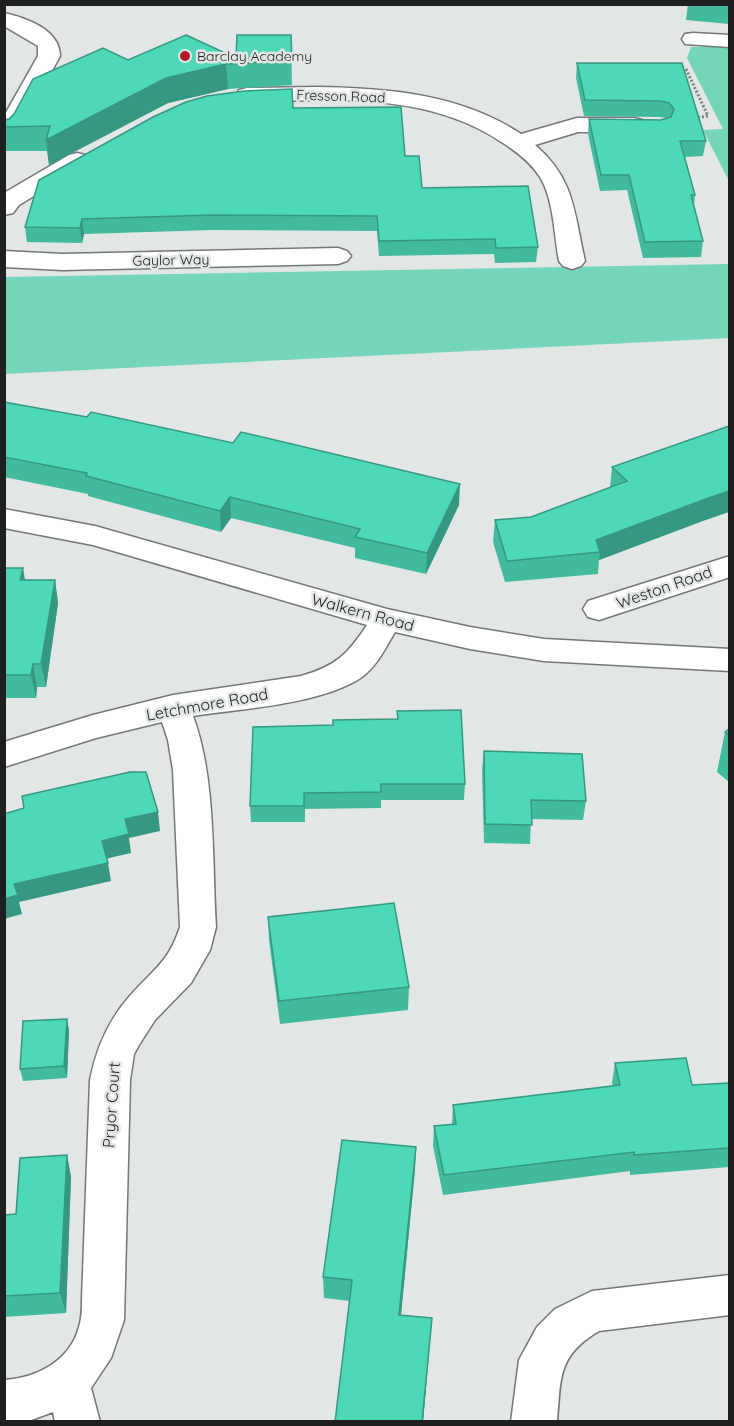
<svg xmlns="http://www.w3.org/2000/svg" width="734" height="1426" font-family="Quicksand,sans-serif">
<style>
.green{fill:#75d5bb}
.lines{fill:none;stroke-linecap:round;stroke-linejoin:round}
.minor-casing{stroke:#737876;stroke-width:3}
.path{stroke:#7e8180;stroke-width:3;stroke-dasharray:2 2;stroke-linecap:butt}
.minor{fill:#fff;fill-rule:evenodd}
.wall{fill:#42bb9d}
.shaded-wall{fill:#369880}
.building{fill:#4dd9b7;stroke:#369880;stroke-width:1.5}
.poi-dot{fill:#ae1b28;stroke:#e2e7e5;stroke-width:2}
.labels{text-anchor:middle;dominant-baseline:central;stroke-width:5;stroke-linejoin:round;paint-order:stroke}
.far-poi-label{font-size:14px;fill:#1e201f;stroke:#e2e7e5;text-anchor:start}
.far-street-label{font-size:14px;fill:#1e201f;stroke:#e2e7e5}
.street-label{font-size:16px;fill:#1e201f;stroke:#e2e7e5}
</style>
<rect width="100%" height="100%" fill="#e2e7e5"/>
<!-- green -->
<g class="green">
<path d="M691,47h38v134l-26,-51 20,-1 -36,-71z"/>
<path d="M729,264v74l-724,36v-97z"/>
</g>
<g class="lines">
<defs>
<g id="minor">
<path d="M4,13c23,5 56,17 56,43l-44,81 -4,5 -8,2v-28l34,-60v-10l-34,-20z"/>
<path d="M693,33l37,2v12l-45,-3 -3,-5 3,-5z"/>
<path d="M317,87c71,1 144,7 204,47l56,-16h57l8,2 3,5 -3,5 -8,2h-56l-43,13c40,34 39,68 50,116l-4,5 -9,3 -9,-3 -4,-5c-5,-26 -5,-61 -19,-84 -9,-14 -23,-25 -37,-34 -74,-51 -170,-44 -256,-41l-8,-2 -3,-5 3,-5 8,-2z"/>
<path d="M77,153l8,2 4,5 -4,5 -66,40 -6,8 -9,2v-22l65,-38z"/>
<path d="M338,248l9,3 4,5 -4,5 -9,3 -276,6 -58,-3v-16l58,3z"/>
<path d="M4,509l91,17 292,83 83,18 74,12 186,10v22l-186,-10 -74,-12 -75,-17c-9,15 -18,34 -33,45 -39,27 -122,32 -169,39 23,61 19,145 23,211l-6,23 -19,33 -36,37 -16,25 -5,9 -4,26 -6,240 -13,38 -20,30 9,34h-45l-2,-10 -27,10h-22v-42c33,-2 66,-19 75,-53 3,-9 3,-19 3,-28l8,-219c6,-31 18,-59 39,-83 23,-27 39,-33 51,-70l-7,-157 -5,-30 -6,-18 -66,16 -92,29v-25l89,-27 80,-20 128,-19c35,-10 46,-21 66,-51l-274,-80 -89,-17z"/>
<path d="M730,556v21l-131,43 -11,-3 -5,-8 5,-8z"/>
<path d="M730,1275v40l-131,16c-42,25 -38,47 -42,91h-46l8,-62 18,-33 18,-18 37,-18z"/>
</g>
</defs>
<!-- minor casing -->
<use href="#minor" class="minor-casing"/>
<!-- path -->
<path class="path" d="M686,69l22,47 -13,2"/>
<!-- minor -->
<use href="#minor" class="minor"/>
</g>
<!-- wall -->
<g class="wall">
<path d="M688,4h41v20l-43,-4z"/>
<path d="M291,35l1,50 -64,4 -60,14 -119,62 -2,-14h-43v-31l5,-1 119,-59 108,-2z"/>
<path d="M577,63h105l24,78 -3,15 -18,1 10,38 -1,10 9,36 -2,16 -58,1 -16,-68 -27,1 -12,-57 1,-15 72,1 5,-2 -7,-1 -75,-1 -8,-38z"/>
<path d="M293,108l112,48 17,32 116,59 -2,15 -41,1 -1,-9 -115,2 -2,-25 -164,-1 -129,4 -2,9 -55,-1 -2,-15z"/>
<path d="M4,402l455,103 -33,69 -71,-16v-10l-124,-30 -10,14 -133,-36v-2l-84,-17z"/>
<path d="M612,467l88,55 -101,38 -1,14 -93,8 -12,-40 2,-22 36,-3 79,-29z"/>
<path d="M4,568l21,12h30l3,23 -12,84h-9l-1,11h-32z"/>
<path d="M333,725l132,59 -1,16h-83v8l-76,1v13h-54l-1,-16z"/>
<path d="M729,729v53l-12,-10 8,-40z"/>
<path d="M484,751l102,50 -3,19 -52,-1 -1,25 -46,-1 -2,-73z"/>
<path d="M268,917l141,70 -1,23 -128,14 -11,-84z"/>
<path d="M67,1019l2,12 -2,47 -44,3 -3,-12z"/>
<path d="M615,1063l77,22 37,-2v84l-99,8v-4l-187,24 -10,-49 1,-20 18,-2 1,-19 160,-19 -1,-3z"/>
<path d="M67,1155l4,22 -5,136 -62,4v-102l12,-1z"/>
<path d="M415,1169l-14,146 31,3 -9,104h-88l15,-121 -26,-3 -1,-21z"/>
</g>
<!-- shaded-wall -->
<g class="shaded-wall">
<path d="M226,64l2,25 -60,14 -119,62 -3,-25 120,-62z"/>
<path d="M82,219l2,15 -2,9 -2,-15z"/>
<path d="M460,484l-1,21 -33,69 1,-21z"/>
<path d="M729,491v21l-29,10 -101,38 1,-8 -4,-12 107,-40z"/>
<path d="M230,497l1,21 -10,14 -1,-21z"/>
<path d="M23,568l4,24 -7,-12z"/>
<path d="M55,580l3,23 -12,84 -5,-23z"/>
<path d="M33,664l4,23 -1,11 -5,-23z"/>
<path d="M158,812l2,19 -31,7 2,15 -26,6 -3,-18 23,-22z"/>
<path d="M108,863l3,18 -92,21 3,12 -18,5v-20l10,-15z"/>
<path d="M67,1019l2,12 -2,47 -3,-12z"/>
<path d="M416,1147l-1,22 -16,166v-20z"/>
<path d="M67,1155l4,22 -5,136 -6,-20z"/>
<path d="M432,1318l-9,104h-1z"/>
</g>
<!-- building -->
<g class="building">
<path d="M186,35l50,23 1,-23h54l1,26 -66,3 -60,14 -120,62 4,-14 -46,1v-7l5,-1 5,-5 19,-35 70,-31 25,12z"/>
<path d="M577,63h105l24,78h-26l15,54h-4l12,46 -58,1 -16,-67h-28l-12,-56 72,1 10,-3 3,-8 -5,-6 -8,-2 -76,-1z"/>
<path d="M292,89l1,19 108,-1 4,49h14l3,32 106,-2 10,61 -42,1 -1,-9 -116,2 -2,-25 -165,-1 -130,4 -2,9 -55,-1 14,-47 114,-63 33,-15 21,-6 37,-5z"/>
<path d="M4,402l83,15 4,-5 142,31 8,-11 219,52 -33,69 -72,-16 5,-8 -130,-32 -10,14 -134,-35 1,-3 -83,-16z"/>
<path d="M729,426v65l-26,9 -107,40 4,12 -93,9 -12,-41 36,-3 96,-36 -15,-14z"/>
<path d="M4,568h19l-3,12h35l-14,84h-8l-2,11h-27z"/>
<path d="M461,710l4,74h-84v8l-77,1v13h-54l3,-79 80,-2v-5l65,-1 -1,-8z"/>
<path d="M729,729v6l-4,-3z"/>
<path d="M484,751l98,3 4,47 -55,-1 1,25 -47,-1z"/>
<path d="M130,772h16l12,40 -33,7 4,15 -27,7 6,22 -94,21 4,11 -14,4v-85l20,-6 -2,-12z"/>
<path d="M394,903l15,84 -130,14 -11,-84z"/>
<path d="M67,1019l-3,47 -44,3 3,-48z"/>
<path d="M686,1058l6,27 37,-2v65l-95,7v-3l-190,23 -10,-49 22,-2 -3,-19 167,-20 -5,-22z"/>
<path d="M342,1140l74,7 -17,168 33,3 -10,104h-87l17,-142 -29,-3z"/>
<path d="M67,1155l-7,138 -56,3v-81l12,-1 4,-56z"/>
</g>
<!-- markers -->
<circle class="poi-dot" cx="185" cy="56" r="6"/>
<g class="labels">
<!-- far-poi labels -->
<g class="far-poi-label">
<text x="197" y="56">Barclay Academy</text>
</g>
<!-- far-street labels -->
<g class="far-street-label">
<text transform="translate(341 96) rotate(2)">Fresson Road</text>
<text transform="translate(171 260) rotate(-1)">Gaylor Way</text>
</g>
<!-- street labels -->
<g class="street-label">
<text transform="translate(664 587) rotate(-19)">Weston Road</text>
<text transform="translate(363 612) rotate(15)">Walkern Road</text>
<text transform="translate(207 704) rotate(-10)">Letchmore Road</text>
<text transform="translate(111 1105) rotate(-86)">Pryor Court</text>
</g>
</g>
<!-- border -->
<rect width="734" height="1426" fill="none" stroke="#1e201f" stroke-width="12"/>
</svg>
